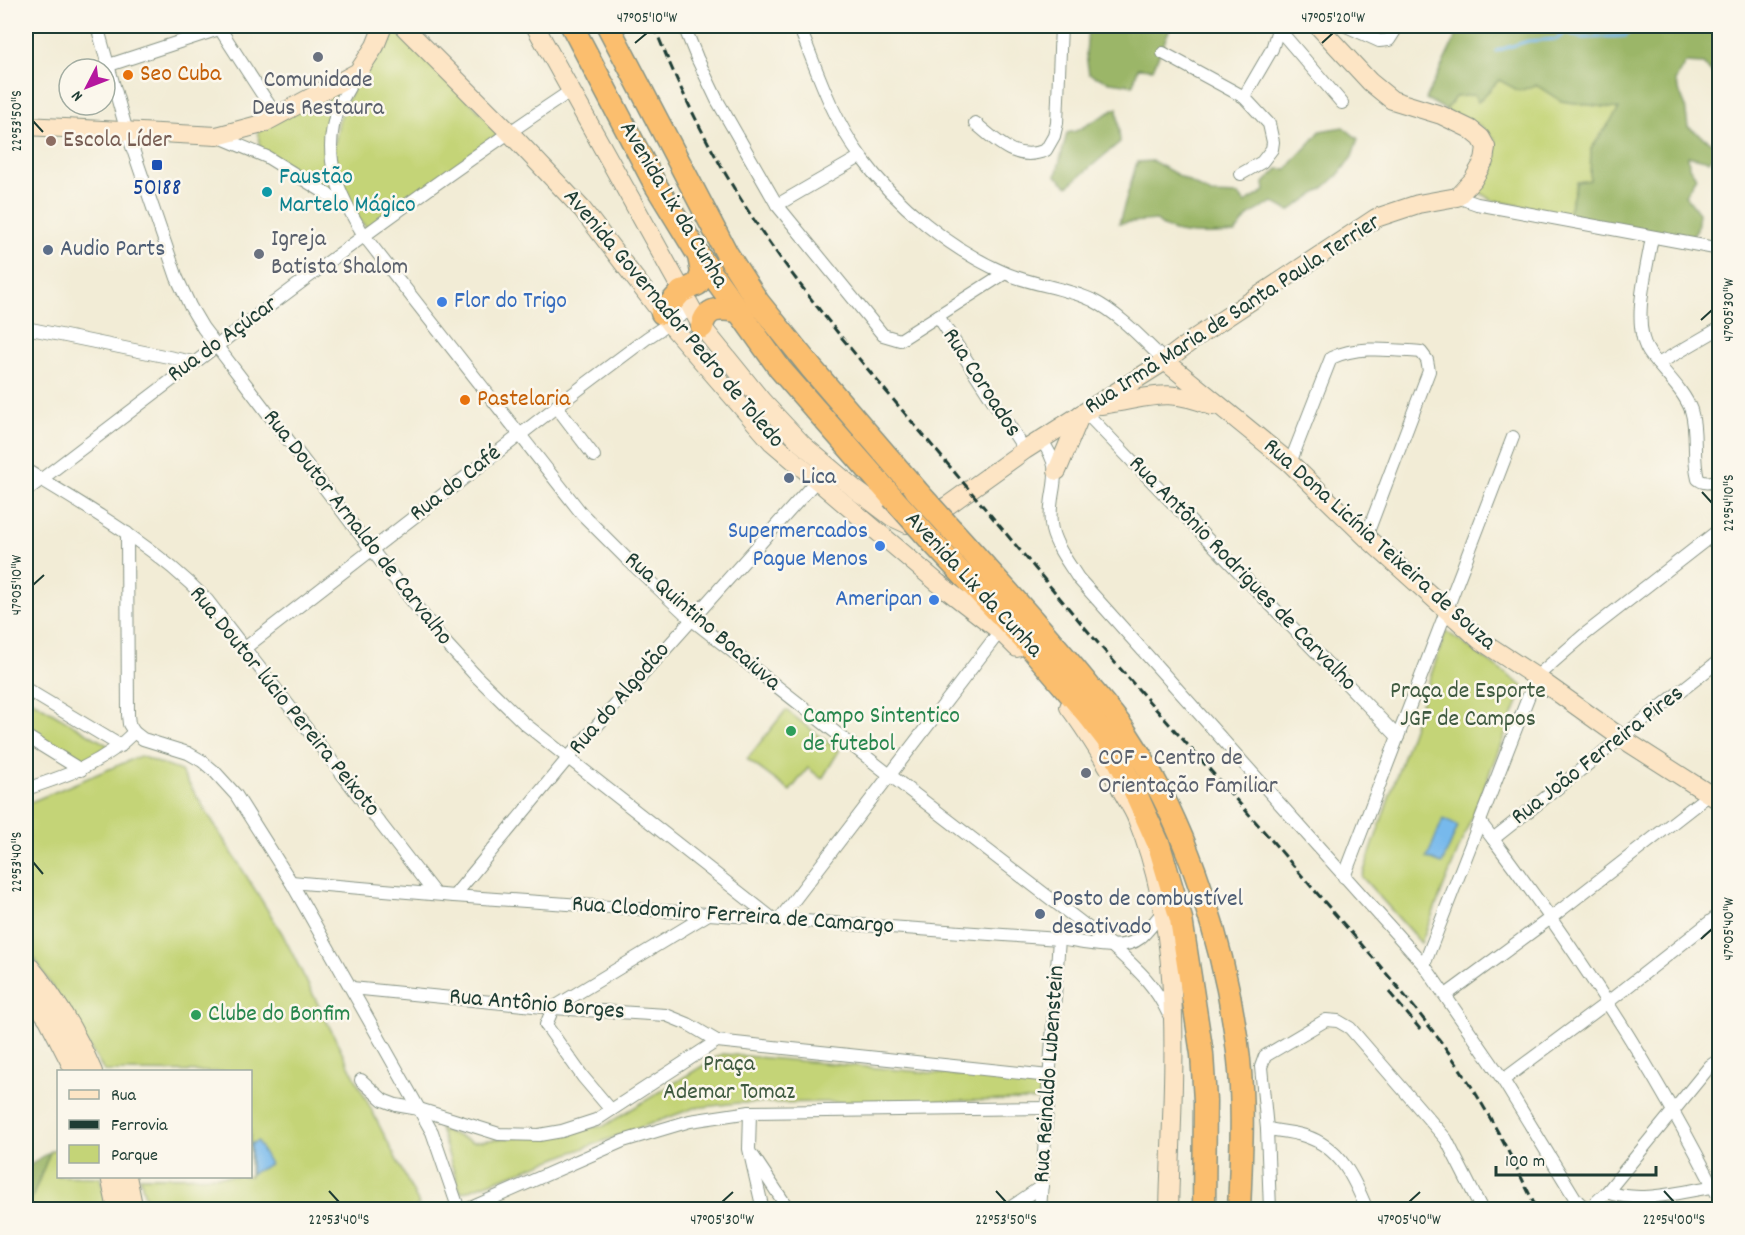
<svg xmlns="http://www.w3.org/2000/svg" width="1745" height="1235" font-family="Dekko,sans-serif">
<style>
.green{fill:#c4d477;stroke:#728856;stroke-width:1.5}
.forest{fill:#9bb668;stroke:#5d7a4e;stroke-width:1.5}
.water{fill:#77b9ec;stroke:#4b7b90;stroke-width:1.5}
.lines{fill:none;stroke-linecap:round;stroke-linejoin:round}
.stream{stroke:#77b9ec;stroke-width:3}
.street-casing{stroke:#889485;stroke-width:14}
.secondary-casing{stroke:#889485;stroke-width:20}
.highway-casing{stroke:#889485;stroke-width:25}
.street{stroke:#fff;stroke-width:12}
.secondary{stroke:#fde5c5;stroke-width:18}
.highway{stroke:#fbbe6e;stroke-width:22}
.rail{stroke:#1f3d34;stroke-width:3;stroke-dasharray:9 4.5;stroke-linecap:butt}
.highway-bridge-casing{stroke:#889485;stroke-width:25;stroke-linecap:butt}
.highway-bridge{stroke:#fbbe6e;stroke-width:22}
.ticks{fill:none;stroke:#1f3d34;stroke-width:2}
.worship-dot{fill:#6b7280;stroke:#fbf7ec;stroke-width:2}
.food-dot{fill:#e8710a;stroke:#fbf7ec;stroke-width:2}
.education-dot{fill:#8d6e63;stroke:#fbf7ec;stroke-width:2}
.transit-dot{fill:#1a4fb4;stroke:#fbf7ec;stroke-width:2}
.culture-dot{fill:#0f9aa8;stroke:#fbf7ec;stroke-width:2}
.service-dot{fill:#5c6f8a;stroke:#fbf7ec;stroke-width:2}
.shop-dot{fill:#3f7fe0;stroke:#fbf7ec;stroke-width:2}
.leisure-dot{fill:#2e9e5b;stroke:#fbf7ec;stroke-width:2}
.labels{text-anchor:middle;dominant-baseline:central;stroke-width:5;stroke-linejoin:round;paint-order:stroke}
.food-label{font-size:24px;fill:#c56008;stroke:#fbf7ec;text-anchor:start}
.worship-label{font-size:24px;fill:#5b616d;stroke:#fbf7ec;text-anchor:start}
.education-label{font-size:24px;fill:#785e54;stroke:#fbf7ec;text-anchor:start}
.culture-label{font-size:24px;fill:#0d838f;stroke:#fbf7ec;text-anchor:start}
.transit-label{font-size:24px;fill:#164399;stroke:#fbf7ec}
.street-label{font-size:24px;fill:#1f3d34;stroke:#fbf7ec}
.service-label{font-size:24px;fill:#4e5e75;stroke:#fbf7ec;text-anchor:start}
.shop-label{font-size:24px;fill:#366cbe;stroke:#fbf7ec;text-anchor:end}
.park-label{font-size:24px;fill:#405b41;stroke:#fbf7ec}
.leisure-label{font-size:24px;fill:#27864d;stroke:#fbf7ec;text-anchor:start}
.neatline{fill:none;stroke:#1f3d34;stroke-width:2}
.ticks-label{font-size:15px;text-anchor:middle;fill:#1f3d34}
</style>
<rect width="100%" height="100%" fill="#fbf7ec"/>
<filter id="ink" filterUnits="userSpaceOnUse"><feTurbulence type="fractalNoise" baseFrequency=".0167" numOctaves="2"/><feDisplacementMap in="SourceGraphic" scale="12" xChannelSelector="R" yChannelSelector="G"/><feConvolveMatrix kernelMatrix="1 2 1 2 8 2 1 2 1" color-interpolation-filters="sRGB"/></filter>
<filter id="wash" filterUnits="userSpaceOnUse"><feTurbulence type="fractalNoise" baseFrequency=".008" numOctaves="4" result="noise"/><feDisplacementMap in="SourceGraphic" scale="24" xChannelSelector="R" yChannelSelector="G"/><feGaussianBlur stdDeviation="1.35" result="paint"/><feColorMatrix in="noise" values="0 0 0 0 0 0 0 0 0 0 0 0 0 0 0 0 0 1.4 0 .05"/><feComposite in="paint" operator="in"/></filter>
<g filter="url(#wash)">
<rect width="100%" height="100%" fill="#f2ecd6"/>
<!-- green -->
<g class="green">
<path d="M386,26h11l103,107 -131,97 -14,-14 -22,-63 6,-32 14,-34 8,-14 20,-19z"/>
<path d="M1499,80l37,4 25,17 59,8 -29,40 -1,32 -13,1 -9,33 -77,-15 -13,-9c17,-20 20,-25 17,-51l-15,-14 -25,-10 -9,-6 9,-13 19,-2 4,7z"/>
<path d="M343,87l-15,65 2,38 -70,-40 -2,-19z"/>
<path d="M1446,631l78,56 -103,256 -59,-66z"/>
<path d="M26,697l83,49 -29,17 -54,-33z"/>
<path d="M786,710l53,41 -17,28 -14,-11 -18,23 -43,-32z"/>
<path d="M140,756l41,15 101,162 137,271 -5,5h-266l-8,-32 110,-1v-104l-146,-1 -69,-112 -9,-9v-146z"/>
<path d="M722,1054l320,29 -4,17 -300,3 -44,5 -233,85 -21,-64 33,13 131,-16z"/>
<path d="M58,1147v29l42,1 8,32 -82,1 4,-7 20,-51z"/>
</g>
<!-- forest -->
<g class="forest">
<path d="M1090,26h81l-18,43 -15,-1 -5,17 -23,-3 -21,-8 -3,-19 2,-28z"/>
<path d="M1461,26h258v54l-16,-16 -18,-1 -10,18 10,24 3,22 23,15 5,8 -7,11 -21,-5 1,11 7,10 -11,18 14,18 -2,16 -7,10 -122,-24 9,-33 13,-2 1,-31 28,-40 -58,-8 -25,-16 -17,6 -20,-11 -21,22 -4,-7 -19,2 -9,13 -20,-11z"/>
<path d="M1117,108l3,34 -52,44 -12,-10 11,-43 9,-2z"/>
<path d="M1343,127l15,12 -6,18 -14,18 -13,12 -36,24 -16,-9 -24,13 -14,18c-22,1 -63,6 -79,-13l-37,3 18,-61 16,-1 58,33 28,1 6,8 20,-12 -1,-8 14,-14 9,1c10,-17 22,-23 33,-39z"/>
<path d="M50,1152l-20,51 -4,4v-39z"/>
</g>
<!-- water -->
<g class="water">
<path d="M1443,819l15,7 -16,38 -15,-6z"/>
<path d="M257,1141l13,23 -19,10v-30z"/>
</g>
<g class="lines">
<!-- stream -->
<path class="stream" d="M1496,51l32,-10 29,-2 9,-7 15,6 44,-2 13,-10"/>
</g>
</g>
<g filter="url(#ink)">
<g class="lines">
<defs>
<g id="street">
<path d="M97,26l30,106 50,146 13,28 13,22 168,221 72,91 33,36 49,48 248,195"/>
<path d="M684,26l13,32 20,42 60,105 106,130 17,5 105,-67"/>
<path d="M799,26c17,42 34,94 62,131 34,47 90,93 144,116 27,12 59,14 87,27 28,14 50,39 73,61"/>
<path d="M1276,26l66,77"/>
<path d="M1346,26l33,15 10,-1 9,-14"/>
<path d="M220,29l57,88"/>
<path d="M1163,53l81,44 25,27 4,18 -1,7 -10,13 -21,12"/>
<path d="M109,65l119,-39"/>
<path d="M356,75c-6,11 -13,22 -18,33 -18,50 1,87 27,129l217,277 47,47 62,58 200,157 221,170c25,23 42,37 57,69"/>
<path d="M1244,97l28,-48 7,-23"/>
<path d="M975,123c22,18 41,40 71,27l8,-14 3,-13 4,-97"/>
<path d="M217,136l50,21 78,48"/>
<path d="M1457,197l20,7 243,45"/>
<path d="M777,205l83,-48"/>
<path d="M1652,237c-5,32 -22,89 -2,117 13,18 33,35 41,56 7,22 1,47 7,69 7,6 13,3 22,1"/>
<path d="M938,316l87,134"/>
<path d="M26,328l167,34"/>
<path d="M1658,364l62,-36"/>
<path d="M556,406l38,50"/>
<path d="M1085,412l313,325"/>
<path d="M1041,440c27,35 6,48 10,84 2,19 17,38 27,54l346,387 79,115 72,118c5,6 9,10 16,9l1,3"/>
<path d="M1290,463l41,-105c27,-13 60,-8 90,-6l6,8 2,11 -63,166"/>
<path d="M26,470c64,39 129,76 181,130l228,294"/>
<path d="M26,491c179,-136 358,-276 546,-401"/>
<path d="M127,533l1,182 1,9 5,8"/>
<path d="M245,648l338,-262 64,-48 44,-29"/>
<path d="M26,689l95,57"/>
<path d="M26,736l55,34"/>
<path d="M26,789c40,-13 78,-26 108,-57l9,7 45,14 14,8 13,11 21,23 55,87 141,250 27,78"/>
<path d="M1480,822l13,17 227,-179"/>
<path d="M1493,839c85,113 164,233 227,361"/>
<path d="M1344,877l169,-440"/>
<path d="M291,882l163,14 605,43c22,3 63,14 81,-1 8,-7 15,-17 23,-26"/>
<path d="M454,896l115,-139 247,-276"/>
<path d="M779,920l221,-289"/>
<path d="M1424,965l112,-288 48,-42 136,-106"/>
<path d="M352,988l201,20 113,7 22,9 29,17"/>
<path d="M1446,995l106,-78 168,-131"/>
<path d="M361,1080l22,20 13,5 23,4 80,25 40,1 23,-4 34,-11 121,-79 332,35"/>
<path d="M1503,1080l105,-78 112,-88"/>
<path d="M611,1110l-28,-33 -37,-52 7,-17 157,-95"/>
<path d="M750,1112l-1,37 14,61"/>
<path d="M1267,1129c13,2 26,3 38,7 35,11 49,42 62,74"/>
<path d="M753,1156l36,54"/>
<path d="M1607,1192c36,12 74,-1 111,-6"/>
<path d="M1591,1207l16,-15 103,-126 10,-7"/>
<path d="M466,1210l157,-69 67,-20 60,-9 298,-4"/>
<path d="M1007,1210l35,-24"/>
<path d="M1040,1210l19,-271"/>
<path d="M1270,1210l-3,-81 -6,-62 4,-11 61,-36 12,1 12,7 96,111 36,71"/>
</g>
<g id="secondary">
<path d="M403,26l106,106 73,77 87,114 103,119 166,141 62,48 17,17"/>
<path d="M535,26l167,301 60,74 40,43 54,46 36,27 15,7 7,-1 33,-17 78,-56 140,-89 33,-25 178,-118 42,-14 39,-7 16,-17 11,-19 2,-14 -5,-9 -11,-9 -29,-14 -49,-15 -22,-18 -52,-56"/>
<path d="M26,126l191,10 45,-12 96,-52 17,-26 8,-20"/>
<path d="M1165,361l125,102 76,74 114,103 56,37 84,60 100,64"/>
<path d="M1101,405c46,-6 65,-19 111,1"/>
<path d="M1057,471l24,-57"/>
<path d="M1069,707c19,25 35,52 51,80 5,11 13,21 17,32 50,123 35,261 32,391"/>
<path d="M26,962c28,33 50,70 67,110"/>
<path d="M26,989l22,30 27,53"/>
<path d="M110,1176l7,34"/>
<path d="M127,1176l7,34"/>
</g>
<g id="highway">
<path d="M572,26l83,158 44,72 81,113 113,129"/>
<path d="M608,26l119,228 31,48 54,67 104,121"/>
<path d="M662,313l19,-21 17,-8 4,-11 -3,-17"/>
<path d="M702,327c4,-20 18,-19 35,-16"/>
<path d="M952,530c48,53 96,105 140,160 12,14 24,28 34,43 62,92 101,218 113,327 5,49 2,100 0,150"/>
<path d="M934,544l92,98 64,75 17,22 25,46 27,60 22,74 21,135 3,47 -1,109"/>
</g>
</defs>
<!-- street casing -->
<use href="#street" class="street-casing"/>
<!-- secondary casing -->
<use href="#secondary" class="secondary-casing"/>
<!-- highway casing -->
<use href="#highway" class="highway-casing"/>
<!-- street -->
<use href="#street" class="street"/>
<!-- secondary -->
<use href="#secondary" class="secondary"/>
<!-- highway -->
<use href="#highway" class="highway"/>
<!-- rail -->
<g class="rail">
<path d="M654,26c30,75 68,149 115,216 59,84 127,160 192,238 50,59 99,119 149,177 62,71 126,141 187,213 51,60 106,119 152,183 34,47 63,104 88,157"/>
<path d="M1389,992l31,37"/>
</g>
<defs>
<g id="highway-bridge">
<path d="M916,490l36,40"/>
<path d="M893,498l41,46"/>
</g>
</defs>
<!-- highway-bridge casing -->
<use href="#highway-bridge" class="highway-bridge-casing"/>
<!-- highway-bridge -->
<use href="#highway-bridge" class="highway-bridge"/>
</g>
</g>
<!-- ticks -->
<path class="ticks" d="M635,43l12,-10M1322,43l11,-10M33,121l10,11M1701,320l11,-10M1702,492l10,11M33,585l11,-10M33,862l10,12M1701,939l11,-10M329,1191l10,11M996,1191l10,11M1664,1191l10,11M722,1202l11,-10M1409,1202l11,-10"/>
<!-- markers -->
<g class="worship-dot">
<circle cx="318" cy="57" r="6"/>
<circle cx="259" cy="254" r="6"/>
<circle cx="1086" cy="773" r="6"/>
</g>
<g class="food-dot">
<circle cx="128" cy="75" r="6"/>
<circle cx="465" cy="400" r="6"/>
</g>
<circle class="education-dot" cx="51" cy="141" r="6"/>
<rect class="transit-dot" x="151" y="159" width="12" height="12" rx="3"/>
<circle class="culture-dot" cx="267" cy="192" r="6"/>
<g class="service-dot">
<circle cx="48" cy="250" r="6"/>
<circle cx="789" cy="478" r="6"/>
<circle cx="1040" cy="914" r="6"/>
</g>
<g class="shop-dot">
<circle cx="442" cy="302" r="6"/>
<circle cx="880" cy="546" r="6"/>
<circle cx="934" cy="600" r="6"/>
</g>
<g class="leisure-dot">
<circle cx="791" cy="731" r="6"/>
<circle cx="196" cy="1015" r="6"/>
</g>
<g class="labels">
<!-- food labels -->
<g class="food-label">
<text x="140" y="75">Seo Cuba</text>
<text x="477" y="400">Pastelaria</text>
</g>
<!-- worship labels -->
<g class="worship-label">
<text x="318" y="81" text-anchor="middle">Comunidade<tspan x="318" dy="28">Deus Restaura</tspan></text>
<text x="271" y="240">Igreja<tspan x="271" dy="28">Batista Shalom</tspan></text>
<text x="1098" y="759">COF - Centro de<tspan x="1098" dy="28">Orientação Familiar</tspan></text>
</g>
<!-- education labels -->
<g class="education-label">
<text x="63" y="141">Escola Líder</text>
</g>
<!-- culture labels -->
<g class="culture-label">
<text x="279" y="178">Faustão<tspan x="279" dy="28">Martelo Mágico</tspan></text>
</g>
<!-- transit labels -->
<g class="transit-label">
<text x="157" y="189">50188</text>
</g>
<!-- street labels -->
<g class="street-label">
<text transform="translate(673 205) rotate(59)">Avenida Lix da Cunha</text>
<text transform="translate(1233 315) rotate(-33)">Rua Irmã Maria de Santa Paula Terrier</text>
<text transform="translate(673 319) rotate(50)">Avenida Governador Pedro de Toledo</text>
<text transform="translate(223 340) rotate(-36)">Rua do Açúcar</text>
<text transform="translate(981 383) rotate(57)">Rua Coroados</text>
<text transform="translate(456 484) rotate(-38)">Rua do Café</text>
<text transform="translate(357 528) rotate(52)">Rua Doutor Arnaldo de Carvalho</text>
<text transform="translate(1379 545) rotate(42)">Rua Dona Licínia Teixeira de Souza</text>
<text transform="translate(1242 574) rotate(46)">Rua Antônio Rodrigues de Carvalho</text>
<text transform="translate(973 585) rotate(47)">Avenida Lix da Cunha</text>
<text transform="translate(702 622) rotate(41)">Rua Quintino Bocaiuva</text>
<text transform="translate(620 699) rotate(-49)">Rua do Algodão</text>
<text transform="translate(284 702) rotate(51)">Rua Doutor lúcio Pereira Peixoto</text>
<text transform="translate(1598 756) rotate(-38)">Rua João Ferreira Pires</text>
<text transform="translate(733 916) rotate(4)">Rua Clodomiro Ferreira de Camargo</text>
<text transform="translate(537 1005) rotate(5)">Rua Antônio Borges</text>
<text transform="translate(1050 1074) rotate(-86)">Rua Reinaldo Lubenstein</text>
</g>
<!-- service labels -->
<g class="service-label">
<text x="60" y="250">Audio Parts</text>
<text x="801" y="478">Lica</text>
<text x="1052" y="900">Posto de combustível<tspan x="1052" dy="28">desativado</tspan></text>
</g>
<!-- shop labels -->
<g class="shop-label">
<text x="454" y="302" text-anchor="start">Flor do Trigo</text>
<text x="868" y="532">Supermercados<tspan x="868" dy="28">Pague Menos</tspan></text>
<text x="922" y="600">Ameripan</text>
</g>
<!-- park labels -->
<g class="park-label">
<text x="1468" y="692">Praça de Esporte<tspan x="1468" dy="28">JGF de Campos</tspan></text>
<text x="729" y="1065">Praça<tspan x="729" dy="28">Ademar Tomaz</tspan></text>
</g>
<!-- leisure labels -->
<g class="leisure-label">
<text x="803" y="717">Campo Sintentico<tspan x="803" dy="28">de futebol</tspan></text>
<text x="208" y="1015">Clube do Bonfim</text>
</g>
</g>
<!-- margin -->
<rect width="1745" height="1235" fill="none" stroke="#fbf7ec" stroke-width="66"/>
<!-- legend -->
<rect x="57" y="1070" width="195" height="108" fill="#fbf7ec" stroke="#a3ada2" stroke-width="1.5"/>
<rect x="69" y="1090" width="30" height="9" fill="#fde5c5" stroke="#a3ada2" stroke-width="1.5"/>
<text x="111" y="1100" font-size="18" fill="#1f3d34">Rua</text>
<rect x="69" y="1120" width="30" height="9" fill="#1f3d34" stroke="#a3ada2" stroke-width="1.5"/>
<text x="111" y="1130" font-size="18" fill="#1f3d34">Ferrovia</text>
<rect x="69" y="1145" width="30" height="18" fill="#c4d477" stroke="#a3ada2" stroke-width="1.5"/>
<text x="111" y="1160" font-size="18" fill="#1f3d34">Parque</text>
<!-- north arrow -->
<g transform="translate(87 87) rotate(228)"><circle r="28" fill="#fbf7ec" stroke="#a3ada2" stroke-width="1.5"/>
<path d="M0-4.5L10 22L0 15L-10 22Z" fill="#b5179e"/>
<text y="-9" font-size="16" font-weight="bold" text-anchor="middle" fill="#1f3d34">N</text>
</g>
<!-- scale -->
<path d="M1496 1166v9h160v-9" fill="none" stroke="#1f3d34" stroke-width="3"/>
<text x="1505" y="1166" font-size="18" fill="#1f3d34" stroke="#fbf7ec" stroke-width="4.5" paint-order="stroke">100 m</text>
<rect x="33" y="33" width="1679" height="1169" class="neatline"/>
<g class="ticks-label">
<text x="647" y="22">47°05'10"W</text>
<text x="1333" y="22">47°05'20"W</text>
<text transform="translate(16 121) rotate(-90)" y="5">22°53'50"S</text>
<text transform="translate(1728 310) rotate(-90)" y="5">47°05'30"W</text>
<text transform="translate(1728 503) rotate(-90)" y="5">22°54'10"S</text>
<text transform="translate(16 585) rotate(-90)" y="5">47°05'10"W</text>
<text transform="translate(16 862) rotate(-90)" y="5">22°53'40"S</text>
<text transform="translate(1728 929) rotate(-90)" y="5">47°05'40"W</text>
<text x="339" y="1224">22°53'40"S</text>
<text x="722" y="1224">47°05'30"W</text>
<text x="1006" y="1224">22°53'50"S</text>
<text x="1409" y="1224">47°05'40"W</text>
<text x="1674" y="1224">22°54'00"S</text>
</g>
</svg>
